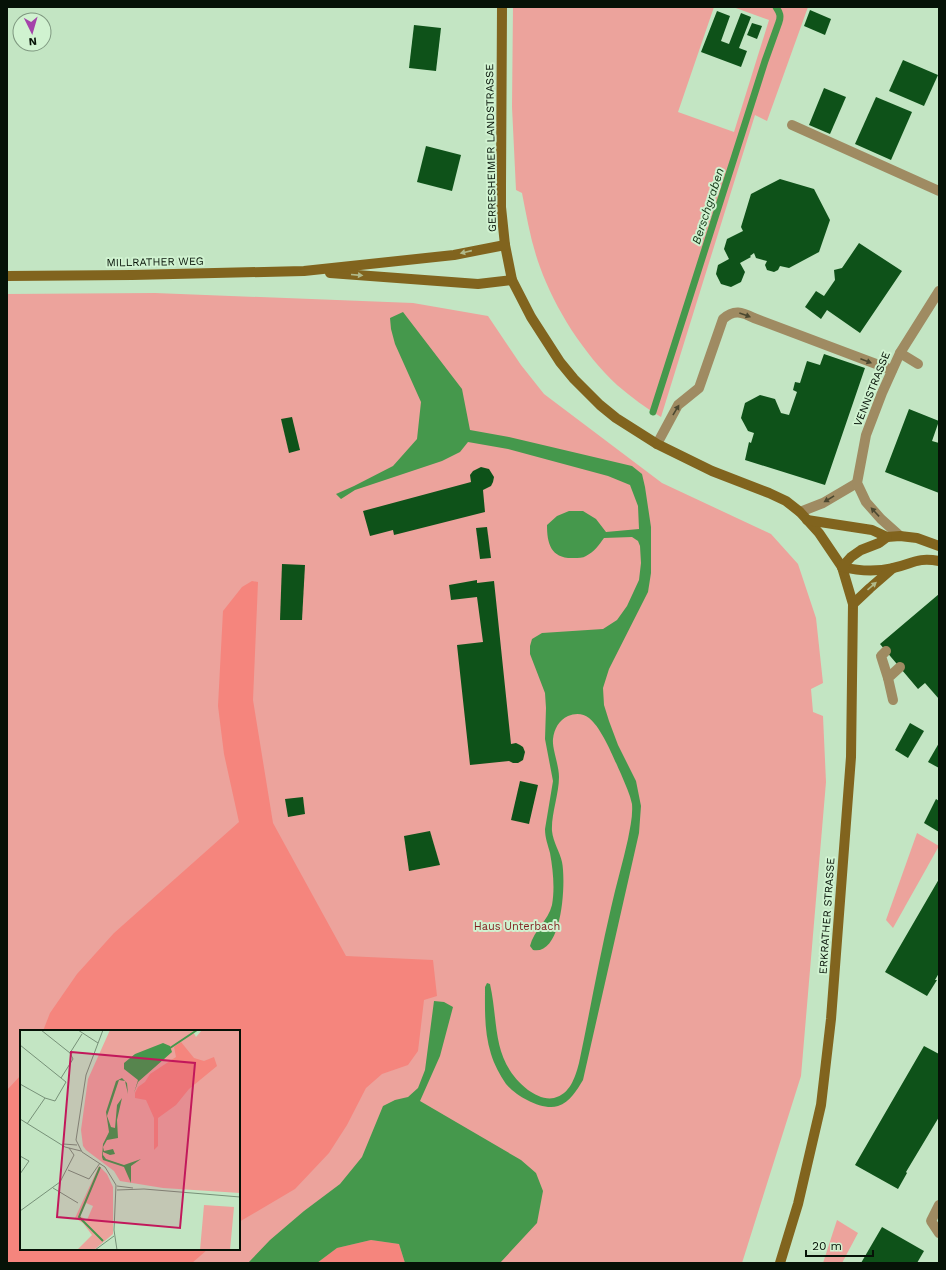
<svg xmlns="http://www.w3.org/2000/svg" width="946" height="1270" font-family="'Work Sans',sans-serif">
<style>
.green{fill:#eca39c;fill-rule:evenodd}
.forest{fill:#f5857d}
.water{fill:#45984c}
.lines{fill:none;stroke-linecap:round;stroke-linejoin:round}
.stream{stroke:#45984c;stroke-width:7}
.building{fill:#0e5219}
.lane{stroke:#9f8b62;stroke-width:10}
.street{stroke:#9f8b62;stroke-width:10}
.secondary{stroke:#81641e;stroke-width:10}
.oneway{fill:#b0b989}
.oneway2{fill:#4b4830}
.labels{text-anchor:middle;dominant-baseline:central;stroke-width:4;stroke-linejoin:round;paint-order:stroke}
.street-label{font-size:11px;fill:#061207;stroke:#d0f2d0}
.park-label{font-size:11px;fill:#811f1f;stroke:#d0f2d0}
.water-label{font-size:12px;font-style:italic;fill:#143617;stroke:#d0f2d0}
.inset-river{fill:none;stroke:#45984c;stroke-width:2}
.inset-road{fill:none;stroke:#779178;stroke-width:1}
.view{fill:#c2185b;fill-opacity:0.15;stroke:#c2185b;stroke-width:2}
.inset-edge{fill:none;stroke:#061207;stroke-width:2}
</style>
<rect width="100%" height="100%" fill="#c3e5c3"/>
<!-- green -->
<g class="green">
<path d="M513,7h201l-36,105 56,20 35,-112 -36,-13h75l-41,114 -12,-6 -94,302c-15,-9 -30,-20 -44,-32 -33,-31 -62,-76 -77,-118 -9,-24 -13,-49 -18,-74l-6,-3 -4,-83z"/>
<path d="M155,293l258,10 75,13 33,49 23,29 118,89 109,51 27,30 18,54 7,65 -12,6 2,23 10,4 3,66 -25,294 -59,187h-735v-969zM21,1031h218v218h-218z"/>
<path d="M917,833l22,13 -46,82 -7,-8z"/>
<path d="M837,1220l21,13 -16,30h-19z"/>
</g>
<!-- forest -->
<g class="forest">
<path d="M252,581l6,1 -5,118 20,123 73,133 87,4 4,36 -13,4 -6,51 -10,14 -26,9 -16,14 -19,37 -18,28 -34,36 -56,33v-191h-196l7,-18 27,-39 37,-41 125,-111 -15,-68 -6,-48 5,-95 19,-24z"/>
<path d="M21,1075v174h187l-16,14h-185v-173z"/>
<path d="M371,1240l28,4 6,19h-88l20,-15z"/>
</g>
<!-- water -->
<g class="water">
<path d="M403,312l59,77 8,41 39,7 123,29 10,8 3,13 6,40v46l-3,19 -39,77 -6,19 1,17 5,16 9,24 18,36 5,25 -2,27 -56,247c-6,10 -13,22 -25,26 -16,5 -42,-10 -52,-22 -6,-9 -12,-20 -15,-30 -7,-22 -6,-45 -6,-67l2,-4 3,1c9,40 1,77 38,106 7,5 17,10 26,8 16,-4 21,-20 25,-35 11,-52 20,-104 32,-155 5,-23 12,-46 17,-69 2,-11 5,-23 4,-35 -2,-10 -7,-20 -11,-30 -7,-15 -19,-46 -32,-56 -6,-5 -14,-5 -21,-2 -9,4 -14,13 -15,23 -1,10 6,26 6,38 0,17 -8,38 -7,54 1,11 8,21 10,31 4,19 1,94 -29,88l-3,-4c4,-16 18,-25 22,-41 3,-17 1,-35 -2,-52 -2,-8 -5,-15 -5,-24l8,-48 -8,-42 1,-31 -1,-15 -15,-39v-8l2,-7 10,-6 61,-4 14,-9 10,-14 12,-26 2,-17 -1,-17 -2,-5 -6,-4 -28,1c-5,7 -10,14 -18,18 -3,2 -8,2 -12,2 -23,1 -27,-14 -27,-33l10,-9 12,-5h14l13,8 10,13 33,-3 -1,-23 -8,-21 -22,-9 -100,-27 -40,-7 -8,10 -18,9 -87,29 -14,9 -5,-5 18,-8 39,-20 24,-27 4,-37 -26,-58 -4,-15 -1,-11z"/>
<path d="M434,1001l10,1 9,5 -13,49 -20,45 101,59 15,13 7,18 -6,32 -37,40h-95l-6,-19 -28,-4 -34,8 -20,15h-69l22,-23 34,-29 36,-27 22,-27 21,-51 12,-6 13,-3 10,-9 7,-18z"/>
</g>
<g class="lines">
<!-- stream -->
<path class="stream" d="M653,412l112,-351 14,-39c2,-6 1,-9 -3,-15"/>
</g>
<!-- building -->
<g class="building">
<path d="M810,10l21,9 -6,16 -21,-9z"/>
<path d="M717,11l13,5 -9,25 8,3 12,-31 10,4 -12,31 8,3 -6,16 -40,-15z"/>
<path d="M752,23l10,3 -5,13 -10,-4z"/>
<path d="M414,25l27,3 -5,43 -27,-3z"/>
<path d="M903,60l35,15 -14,31 -35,-15z"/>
<path d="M824,88l22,9 -16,37 -21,-9z"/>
<path d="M876,97l36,15 -21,48 -36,-16z"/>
<path d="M426,146l35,9 -9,36 -35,-9z"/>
<path d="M780,179l34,10 16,31 -11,32 -30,16 -9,-2 -2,4 -4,2 -7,-2 -2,-5 2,-4 -11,-3 -2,-5 -4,3 1,1 -11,6 5,9 -4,10 -10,5 -10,-3 -5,-10 2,-9 11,-6 -5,-10 3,-10 16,-8 -2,-4 10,-33z"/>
<path d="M859,243l43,28 -42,62 -33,-23 -6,9 -16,-12 11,-16 8,5 11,-16 -1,-10 8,-2z"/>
<path d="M824,354l41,14 -40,117 -80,-25 4,-18 2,1 3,-10 -6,-2 -7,-13 4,-15 15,-8 15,4 6,14 8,2 8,-23 -4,-2 2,-8 5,1 7,-22 13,4z"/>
<path d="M909,409l30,12 -7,20 7,2v50l-54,-21z"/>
<path d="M292,417l8,33 -11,3 -8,-34z"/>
<path d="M481,467l8,2 5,8 -1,5 -2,4 -8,4 2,22 -91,23 -1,-5 -23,6 -7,-25 108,-29 -1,-7 3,-4z"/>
<path d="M487,527l4,31 -11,1 -4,-31z"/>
<path d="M282,564l23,1 -3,55h-22z"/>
<path d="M477,580v3l17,-2 17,163 5,-1 4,2 3,2 2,5 -2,8 -5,3h-5l-4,-2 -39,4 -13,-120 26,-3 -6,-45 -26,3 -2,-15z"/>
<path d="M939,594v105l-14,-16 -7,6 -38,-45z"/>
<path d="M910,723l14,8 -16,27 -13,-8z"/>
<path d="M939,743v25l-11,-6z"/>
<path d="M520,781l18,4 -9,39 -18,-4z"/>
<path d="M303,797l2,17 -17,3 -3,-18z"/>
<path d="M936,799l3,2v31l-15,-9z"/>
<path d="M430,831l10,34 -31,6 -5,-35z"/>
<path d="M939,879v94l-4,7h2l-10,16 -42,-24z"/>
<path d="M924,1046l15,8v63l-33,55 1,1 -9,16 -43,-24z"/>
<path d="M882,1227l42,24 -7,12h-56z"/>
</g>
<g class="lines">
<!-- lane -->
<g class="lane">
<path d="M792,125l147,66"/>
<path d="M900,353l18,11"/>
<path d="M657,444l21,-39 21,-17 24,-69c11,-10 19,-7 31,-1l138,52"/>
<path d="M886,651l-5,5 7,22"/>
<path d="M893,700l-5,-22 12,-11"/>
</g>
<!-- street -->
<g class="street">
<path d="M800,512l23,-9 34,-20"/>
<path d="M900,536l-19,-17 -15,-17 -9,-19 9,-48 16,-42 18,-40 39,-62"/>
<path d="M939,1205l-8,16 8,12"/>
</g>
<!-- secondary -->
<g class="secondary">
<path d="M502,7l-1,178v22l4,38 7,35 19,37 29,45 14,17 26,26 16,13 41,26 55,27 57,22 17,8 14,11 19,21 23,34 11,37 -2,153 -20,262 -10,86 -23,99 -18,59"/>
<path d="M330,273l148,11 34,-4"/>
<path d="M7,276l125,-1 172,-4 150,-16 51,-10"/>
<path d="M807,520l65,10 15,7 13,-1 17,2 22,8"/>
<path d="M842,567c17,4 34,5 51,1 20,-4 23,-11 46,-7"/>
<path d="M842,567l9,-10 10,-7 18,-7 8,-6"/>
<path d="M853,604l17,-16 23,-20"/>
</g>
</g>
<!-- one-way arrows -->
<defs><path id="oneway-solid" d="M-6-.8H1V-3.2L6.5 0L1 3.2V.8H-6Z"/></defs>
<g class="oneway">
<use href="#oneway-solid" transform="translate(466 252) rotate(167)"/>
<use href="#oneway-solid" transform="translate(357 275) rotate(5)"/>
<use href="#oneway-solid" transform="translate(872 586) rotate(-41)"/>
</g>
<g class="oneway2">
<use href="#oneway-solid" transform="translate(745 315) rotate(20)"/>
<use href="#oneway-solid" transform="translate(866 361) rotate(21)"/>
<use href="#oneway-solid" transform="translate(676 410) rotate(-59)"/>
<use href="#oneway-solid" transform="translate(829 499) rotate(149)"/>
<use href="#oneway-solid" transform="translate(875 512) rotate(-133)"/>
</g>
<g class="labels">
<!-- street labels -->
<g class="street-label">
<text transform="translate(491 148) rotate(-91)">GERRESHEIMER LANDSTRASSE</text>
<text transform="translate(155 262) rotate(-1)">MILLRATHER WEG</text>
<text transform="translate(872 389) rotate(-68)">VENNSTRASSE</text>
<text transform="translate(827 916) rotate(-86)">ERKRATHER STRASSE</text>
</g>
<!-- park labels -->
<g class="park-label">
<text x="517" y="926">Haus Unterbach</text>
</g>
<!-- water labels -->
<g class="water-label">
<text transform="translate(708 206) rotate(-72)">Berschgraben</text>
</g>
</g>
<!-- overview -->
<g transform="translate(20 1030)">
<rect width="220" height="220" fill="#c3e5c3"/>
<path d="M90,0h82l4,7 6,-7h38v163l-77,-5 -43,-7 -6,-10 -28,-21 -3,-4 -2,-16 7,-51zM79,136l8,8 6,13v47l-19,16h-17l15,-15 -9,-12 -8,-5zM66,173l7,3 -6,14 -7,-4zM184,175l30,2 -4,43h-30z" fill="#eca39c" fill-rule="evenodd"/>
<path d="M161,12l13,16 10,3 10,-4 3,9 -28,23 -13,16 -18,13v28l-4,4v-32l-8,-18 -11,-2v-5l3,-6 7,-5 5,-8 26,-17 -2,-10z" fill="#f5857d"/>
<path d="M143,13l7,3 2,6 -34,30 -4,11 4,-13 -14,-11v-6l11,-9zM102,48l5,5 1,11 -3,-13 -6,-1 -12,36 4,11 4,1 2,-23 5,-7 -5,22 1,18 -11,2 -4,7 1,4 9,-2 2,5 -5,1 -7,-3v3l3,4 18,6 17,-6 -10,7v17l-7,-16 -21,-7 -1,-3 1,-13 6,-12 -3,-20 10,-31z" fill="#45984c"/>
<path class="inset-river" d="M150,18l27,-18M80,137l-21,50 24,24"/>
<path class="inset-road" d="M21,0l29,23M58,0l20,13M83,0l-17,45 -10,65 6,12 23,15 11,18 -2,45 3,20M0,15l46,37 -11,19 -10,-3 -18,26M41,48l12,-19 -3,-6 12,-19M0,54l25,14M0,89l45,28 16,4M43,114l14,1M0,126l9,5 -9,13M48,140l21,9 11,-16M97,156l16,2M33,158l25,15M97,160l27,-1 96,8M0,181l40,-29 14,-27 -5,-7M75,220l19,-14"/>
<path class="view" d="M51,22l124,11 -15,165 -123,-11z"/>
<rect width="220" height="220" class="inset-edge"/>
</g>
<!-- border -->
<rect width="946" height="1270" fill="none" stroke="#061207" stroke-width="16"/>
<!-- north arrow -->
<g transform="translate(32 32) rotate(175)"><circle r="19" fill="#d0f2d0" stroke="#7f9880"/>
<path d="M0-3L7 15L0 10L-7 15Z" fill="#a443aa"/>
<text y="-6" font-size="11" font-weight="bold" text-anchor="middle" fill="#061207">N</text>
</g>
<!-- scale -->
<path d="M806 1250v6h67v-6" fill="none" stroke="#061207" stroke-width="2"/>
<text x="812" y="1250" font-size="12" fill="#061207" stroke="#d0f2d0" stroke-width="3" paint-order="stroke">20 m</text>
</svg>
